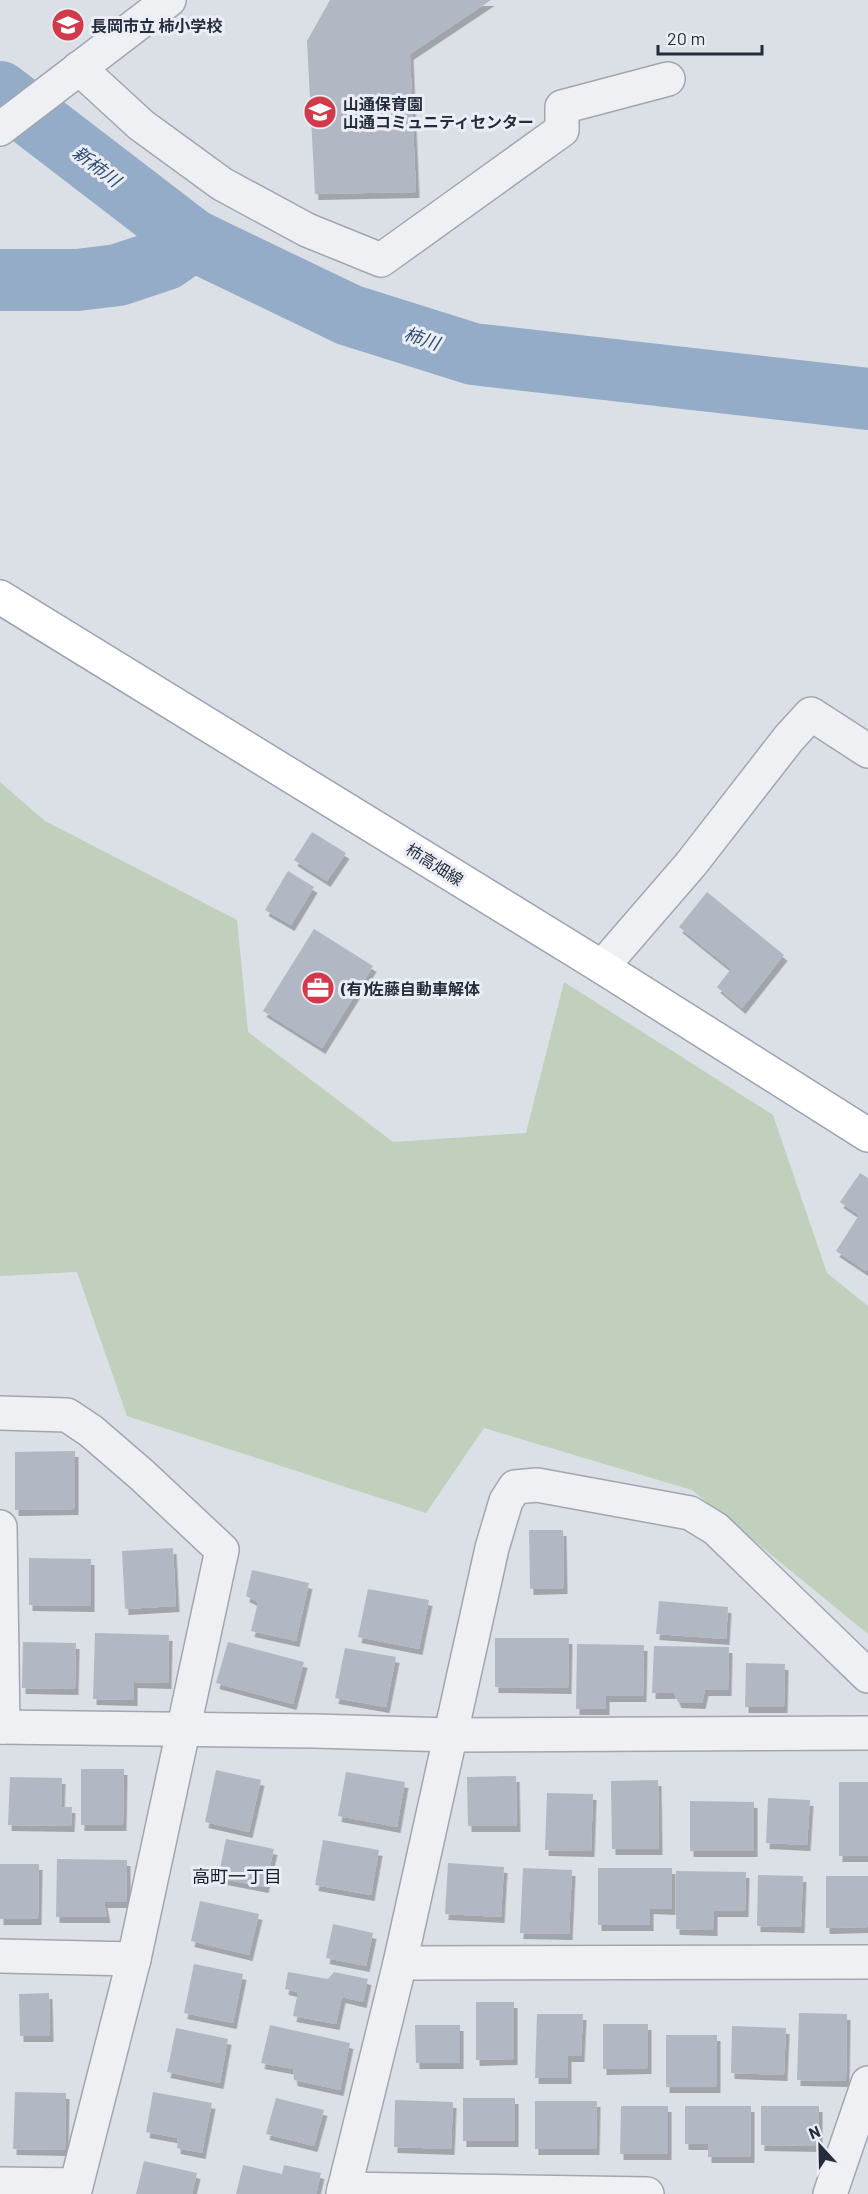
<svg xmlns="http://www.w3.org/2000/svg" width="868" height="2194" font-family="Barlow,'Noto Sans JP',sans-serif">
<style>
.green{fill:#c0d0bc}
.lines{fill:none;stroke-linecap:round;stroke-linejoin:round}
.river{stroke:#94acc8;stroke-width:62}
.building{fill:#b2b8c3;filter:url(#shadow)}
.minor-casing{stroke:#a1a6b0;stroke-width:36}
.major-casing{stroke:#9aa3b2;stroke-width:36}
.minor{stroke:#eef0f4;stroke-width:33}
.major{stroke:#fff;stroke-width:33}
.labels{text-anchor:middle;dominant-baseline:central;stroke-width:6;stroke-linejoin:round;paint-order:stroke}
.poi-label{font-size:16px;font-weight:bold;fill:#252d3c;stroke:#eaeef4;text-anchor:start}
.street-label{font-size:16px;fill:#252d3c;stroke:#eaeef4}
.water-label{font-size:18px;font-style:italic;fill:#2e4a71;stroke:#eaeef4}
.neighbourhood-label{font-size:18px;fill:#171e2d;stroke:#eaeef4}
</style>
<defs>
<filter id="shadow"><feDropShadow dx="3.5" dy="6" stdDeviation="0" flood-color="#0004"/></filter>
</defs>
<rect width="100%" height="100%" fill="#dbdfe6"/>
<!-- green -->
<path class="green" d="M0,782l45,39 192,99 11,112 145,110 133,-9 38,-151 209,133 54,158 41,33v328l-176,-144 -208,-62 -58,85 -299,-97 -50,-144 -77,4z"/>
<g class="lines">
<!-- river -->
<g class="river">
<path d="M0,92l193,148 156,75 124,39 395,45"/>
<path d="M0,280h77l41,-5 48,-16 27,-19"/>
</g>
</g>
<!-- building -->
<g class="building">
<path d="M330,0h161l-81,54 6,138 -101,2 -8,-153z"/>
<path d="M312,832l34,21 -19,28 -33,-21z"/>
<path d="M288,871l26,16 -23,38 -26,-15z"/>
<path d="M707,892l77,63 -42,53 -25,-21 14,-18 -52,-42z"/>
<path d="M314,929l59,37 -51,82 -59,-37z"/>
<path d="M860,1173l8,5v90l-2,3 -30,-20 23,-36 -19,-13z"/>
<path d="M75,1451v58l-60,1v-58z"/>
<path d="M529,1530h34l1,58 -34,1z"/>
<path d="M173,1548l3,58 -51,3 -3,-58z"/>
<path d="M29,1558l62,1v47l-62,-1z"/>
<path d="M252,1570l57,13 -13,58 -45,-10 7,-29 -12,-6z"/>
<path d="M368,1589l61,11 -10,49 -61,-12z"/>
<path d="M659,1601l69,6 -2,32 -70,-5z"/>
<path d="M95,1633l74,2 -1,48 -34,-1v18l-41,-1z"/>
<path d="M495,1638h74l-1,50 -73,-1z"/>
<path d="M23,1642l53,1 -1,46 -53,-1z"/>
<path d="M228,1642l76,20 -11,42 -77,-21z"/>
<path d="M577,1644l67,1 -1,51h-37v13h-30z"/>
<path d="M654,1646l75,1 -1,43h-23l-3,13 -24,-1 -4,-9h-22z"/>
<path d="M345,1648l51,9 -10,50 -51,-9z"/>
<path d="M746,1663l39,1 -1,43h-39z"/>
<path d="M81,1769h43l-1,56h-42z"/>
<path d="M216,1770l45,10 -12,52 -44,-10z"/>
<path d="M346,1772l59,10 -8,45 -59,-11z"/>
<path d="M516,1776l1,50h-49l-1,-49z"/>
<path d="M10,1777l52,1 -1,29h11l-1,19 -63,-1z"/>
<path d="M658,1780l1,69h-47l-1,-68z"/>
<rect x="839" y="1782" width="29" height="74"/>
<path d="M547,1793l46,1 -2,57 -46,-1z"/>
<path d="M768,1798l42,2 -3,45 -41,-2z"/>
<path d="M690,1801l64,1v49h-64z"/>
<path d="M226,1839l48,10 -9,38 -47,-9z"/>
<path d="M323,1840l56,10 -8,45 -56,-10z"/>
<path d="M57,1859l70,1v42h-23l3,15h-51z"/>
<path d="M448,1863l56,4 -3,50 -56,-3z"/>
<path d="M0,1864h39l-1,55h-38z"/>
<path d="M523,1868l49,2 -3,64 -49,-1z"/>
<path d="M598,1868h74v41l-22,-1v17h-52z"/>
<path d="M676,1871l70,1 -1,39h-31v19l-38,-1z"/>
<path d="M758,1875l45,1 -2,51 -44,-1z"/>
<path d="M826,1876h42v51l-42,1z"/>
<path d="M200,1901l59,13 -10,41 -58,-14z"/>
<path d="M333,1924l40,9 -7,33 -40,-8z"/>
<path d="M194,1964l49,10 -10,49 -49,-10z"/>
<path d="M288,1972l40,7 6,-7 34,7 -5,23 -21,-5 -6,27 -43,-8 5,-24 -13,-3z"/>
<path d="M49,1993l1,43h-30l-1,-42z"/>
<path d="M476,2002h38v57l-38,1z"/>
<path d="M799,2013l48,1 -1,67 -49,-1z"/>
<path d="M537,2014h46l-2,42h-13v22h-33z"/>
<path d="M603,2024h45v44l-45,1z"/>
<path d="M270,2025l80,18 -10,47 -46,-10 -1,-11 -32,-6z"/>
<path d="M415,2025h45v38h-44z"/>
<path d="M732,2026l54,2 -2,47 -53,-2z"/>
<path d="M176,2028l52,11 -8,44 -53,-11z"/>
<rect x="666" y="2035" width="51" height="52"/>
<path d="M15,2092l51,1 -1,57 -52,-1z"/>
<path d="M153,2092l59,11 -10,50 -25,-5 1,-10 -32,-6z"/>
<path d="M276,2098l48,12 -10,36 -48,-12z"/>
<rect x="463" y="2098" width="52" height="43"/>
<path d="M395,2100l58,2 -2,47 -57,-2z"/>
<path d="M535,2101h62l-1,48h-61z"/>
<path d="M621,2106h47v48h-48z"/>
<path d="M685,2106h66v51h-43v-13h-23z"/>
<path d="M761,2106h58v40l-58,-1z"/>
<path d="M144,2161l53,12 -5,21h-56z"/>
<path d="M243,2165l39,9 2,-9 37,8 -5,21h-80z"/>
</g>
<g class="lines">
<defs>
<g id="minor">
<path d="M79,68l62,57 81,59 85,46 74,30 181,-130v-23l106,-28"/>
<path d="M0,129l169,-129"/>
<path d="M602,967l89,-103 98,-126 22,-24 57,37"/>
<path d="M0,1413l67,2 24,16 51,44 80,75 -88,409 -60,235"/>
<path d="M0,1527l3,200"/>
<path d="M0,1727l315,4 135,4 418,-2"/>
<path d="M0,1956l134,3"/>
<path d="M400,1963l468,-1"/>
<path d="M0,2184l76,1"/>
<path d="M344,2189l303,5"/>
<path d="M343,2194l57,-231 92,-415 14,-47 9,-14 22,-2 153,28 26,16 152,147"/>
<path d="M830,2194l38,-111"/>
</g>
<path id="major" d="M0,597l602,370 266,168"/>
</defs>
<!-- minor casing -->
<use href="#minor" class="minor-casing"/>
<!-- major casing -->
<use href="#major" class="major-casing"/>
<!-- minor -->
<use href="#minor" class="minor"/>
<!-- major -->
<use href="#major" class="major"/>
</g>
<!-- icons -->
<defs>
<symbol id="school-disc" viewBox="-11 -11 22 22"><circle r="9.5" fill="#d23a4c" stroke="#eaeef4"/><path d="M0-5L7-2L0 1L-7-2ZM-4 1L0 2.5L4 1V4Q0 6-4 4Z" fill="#fff"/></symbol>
<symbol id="office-disc" viewBox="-11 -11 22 22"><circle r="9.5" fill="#d23a4c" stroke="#eaeef4"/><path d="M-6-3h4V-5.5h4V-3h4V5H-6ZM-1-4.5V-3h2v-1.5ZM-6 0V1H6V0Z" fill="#fff"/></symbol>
</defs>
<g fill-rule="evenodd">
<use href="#school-disc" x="49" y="6" width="38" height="38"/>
<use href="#school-disc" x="301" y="93" width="38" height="38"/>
<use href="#office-disc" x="299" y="969" width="38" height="38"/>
</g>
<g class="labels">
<!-- poi labels -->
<g class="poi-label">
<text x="91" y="25">長岡市立 柿小学校</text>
<text x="343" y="103">山通保育園<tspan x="343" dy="18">山通コミュニティセンター</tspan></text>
<text x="341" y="988">(有)佐藤自動車解体</text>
</g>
<!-- street labels -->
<g class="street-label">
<text transform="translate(435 864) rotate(32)">柿高畑線</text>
</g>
<!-- water labels -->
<g class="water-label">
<text transform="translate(97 166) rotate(37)">新柿川</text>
<text transform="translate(422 338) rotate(18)">柿川</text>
</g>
<!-- neighbourhood labels -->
<g class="neighbourhood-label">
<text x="237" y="1876">高町一丁目</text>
</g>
</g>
<!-- north arrow -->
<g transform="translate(820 2146) rotate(338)" stroke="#eaeef4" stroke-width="4.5" paint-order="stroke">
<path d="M0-4.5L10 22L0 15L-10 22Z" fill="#252d3c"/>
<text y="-9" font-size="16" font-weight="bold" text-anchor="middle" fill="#252d3c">N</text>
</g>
<!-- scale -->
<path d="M658 45v9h104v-9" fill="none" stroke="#252d3c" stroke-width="3"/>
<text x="667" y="45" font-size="18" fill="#252d3c" stroke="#eaeef4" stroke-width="4.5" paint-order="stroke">20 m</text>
</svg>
